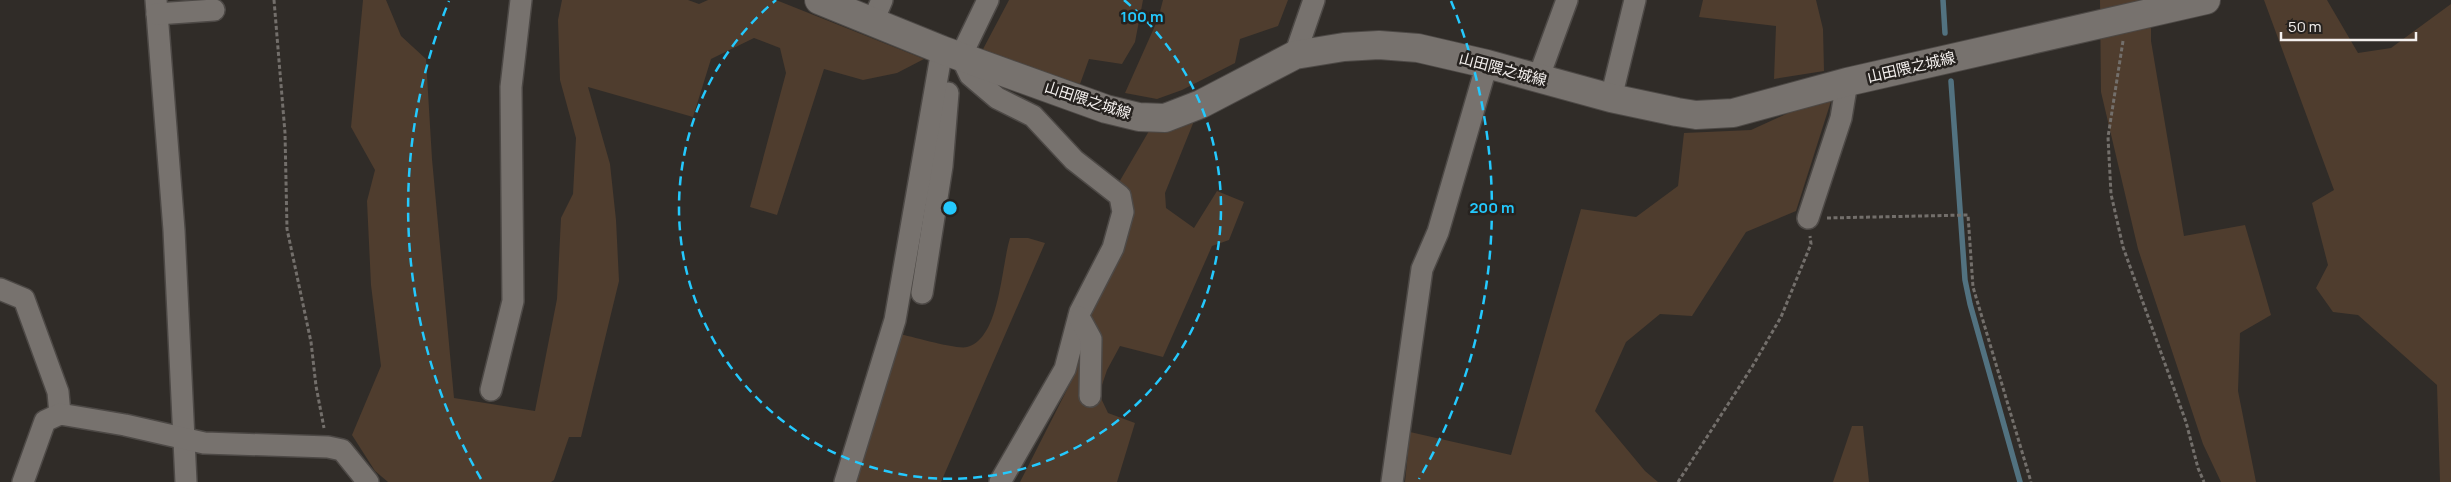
<svg xmlns="http://www.w3.org/2000/svg" width="2451" height="482" font-family="Manrope,'Noto Sans JP',sans-serif">
<style>
.green{fill:#4f3d2e}
.lines{fill:none;stroke-linecap:round;stroke-linejoin:round}
.stream{stroke:#527280;stroke-width:5.5}
.minor-casing{stroke:#4d4946;stroke-width:24}
.secondary-casing{stroke:#4d4946;stroke-width:30}
.path{stroke:#736f6b;stroke-width:3;stroke-dasharray:4 2.5;stroke-linecap:butt}
.minor{stroke:#77726e;stroke-width:21}
.secondary{stroke:#77726e;stroke-width:28}
.ring{fill:none;stroke:#24c9fe;stroke-width:2.5;stroke-dasharray:9 6}
.labels{text-anchor:middle;dominant-baseline:central;stroke-width:5;stroke-linejoin:round;paint-order:stroke}
.street-label{font-size:15px;fill:#f4f0ee;stroke:#26221f}
.centre{fill:#24c9fe;stroke:#26221f;stroke-width:2.5}
.ring-label{font-size:15px;text-anchor:middle;font-weight:bold;fill:#24c9fe;stroke:#26221f;stroke-width:5;stroke-linejoin:round;paint-order:stroke}
</style>
<rect width="100%" height="100%" fill="#302c28"/>
<!-- green -->
<g class="green">
<path d="M363,0h23l15,36 25,23 6,100 22,239 81,13 22,-112 4,-81 12,-24 3,-56 -16,-58 -2,-60 4,-20h126l11,4 9,-4h68l148,59 -27,14 -34,7 -39,-11 -47,146 -27,-8 36,-134 -6,-25 -26,-10 -43,21 -18,58 -105,-30 22,77 6,56 3,61 -38,156h-12l-15,43 -3,2h-163l-13,-11 -23,-36 29,-69 -10,-81 -4,-84 8,-31 -24,-43z"/>
<path d="M1009,0h134l-8,42 -13,22 -33,-5 -9,25 -98,-33z"/>
<path d="M1163,0h125l-10,26 -38,13 -5,24 -53,27 -25,9 -32,-6 33,-74z"/>
<path d="M1703,0h113l7,29 1,42 -50,8 2,-53 -77,-9z"/>
<path d="M2100,0h51v41l33,195 61,-11 26,90 -31,18 -2,58 18,91h-35l-18,-38 -65,-195 -37,-157z"/>
<path d="M2264,0h63l31,53 33,-5 60,-44v478h-11l-3,-97 -79,-70 -25,-3 -17,-24 12,-23 -16,-62 22,-13z"/>
<path d="M1832,98l-36,113 -50,21 -54,84 -32,-2 -34,28 -31,69 50,60 13,11h-253l5,-50 101,23 70,-246 55,8 42,-31 6,-53 67,-3 48,-22z"/>
<path d="M1194,121l-29,72 1,15 28,20 23,-37 27,11 -15,38 -17,6 -49,111 -43,-11 -13,24 -8,24 9,19 27,10 -18,59h-97l55,-108 13,-60 36,-64 8,-41 -14,-25 31,-53z"/>
<path d="M1010,238h18l17,5 -104,239h-85l43,-148c12,2 58,16 68,13 33,-8 34,-80 43,-109z"/>
<path d="M1852,426h11l6,56h-36z"/>
</g>
<g class="lines">
<!-- stream -->
<g class="stream">
<path d="M1943,0l2,33"/>
<path d="M1951,81l14,199 5,24 50,178"/>
</g>
<defs>
<g id="minor">
<path d="M156,0l18,230 12,252"/>
<path d="M988,0l-27,56 9,19 27,23 36,18 41,44 46,36 3,16 -10,36 -33,64 -15,57 -65,113"/>
<path d="M157,14l57,-4"/>
<path d="M873,21l9,-21"/>
<path d="M1295,55l19,-55"/>
<path d="M1538,79l29,-79"/>
<path d="M1611,98l24,-98"/>
<path d="M1808,218l33,-100 6,-36"/>
<path d="M0,289l24,10 34,93 2,22"/>
<path d="M922,293l20,-127 6,-73"/>
<path d="M1079,317l12,22 -1,57"/>
<path d="M491,390l22,-89 -2,-214 10,-87"/>
<path d="M23,482l22,-61 15,-7 65,11 79,18 124,4 14,3 26,32"/>
<path d="M845,482l50,-162 47,-270"/>
<path d="M1392,482l30,-213 16,-37 49,-168"/>
</g>
<path id="secondary" d="M819,0l123,50 164,59 33,8 26,1 36,-14 94,-49 49,-8 35,-2 39,3 69,16 124,34 66,14 19,3 37,-2 114,-31 359,-82"/>
</defs>
<!-- minor casing -->
<use href="#minor" class="minor-casing"/>
<!-- secondary casing -->
<use href="#secondary" class="secondary-casing"/>
<!-- path -->
<g class="path">
<path d="M274,0l11,133 2,96 24,113 5,44 8,42"/>
<path d="M2123,41l-15,96 3,57 12,53 63,175 12,46 6,14"/>
<path d="M1827,218l141,-3 5,72 58,195"/>
<path d="M1678,482l74,-115 29,-50 30,-73 -1,-8"/>
</g>
<!-- minor -->
<use href="#minor" class="minor"/>
<!-- secondary -->
<use href="#secondary" class="secondary"/>
</g>
<!-- distance rings -->
<g class="ring">
<path d="M1124 0A271 271 0 1 1 776 0"/>
<path d="M481 479A542 542 0 0 1 449 1M1451 1A542 542 0 0 1 1419 479"/>
</g>
<g class="labels">
<!-- street labels -->
<g class="street-label">
<text transform="translate(1911 67) rotate(-13)">山田隈之城線</text>
<text transform="translate(1503 69) rotate(15)">山田隈之城線</text>
<text transform="translate(1088 100) rotate(18)">山田隈之城線</text>
</g>
</g>
<circle cx="950" cy="208" r="8" class="centre"/>
<g class="ring-label">
<text x="1142" y="22">100 m</text>
<text x="1492" y="213">200 m</text>
</g>
<!-- scale -->
<path d="M2281 32v8h135v-8" fill="none" stroke="#f4f0ee" stroke-width="2.5"/>
<text x="2288" y="32" font-size="15" fill="#f4f0ee" stroke="#26221f" stroke-width="4" paint-order="stroke">50 m</text>
</svg>
